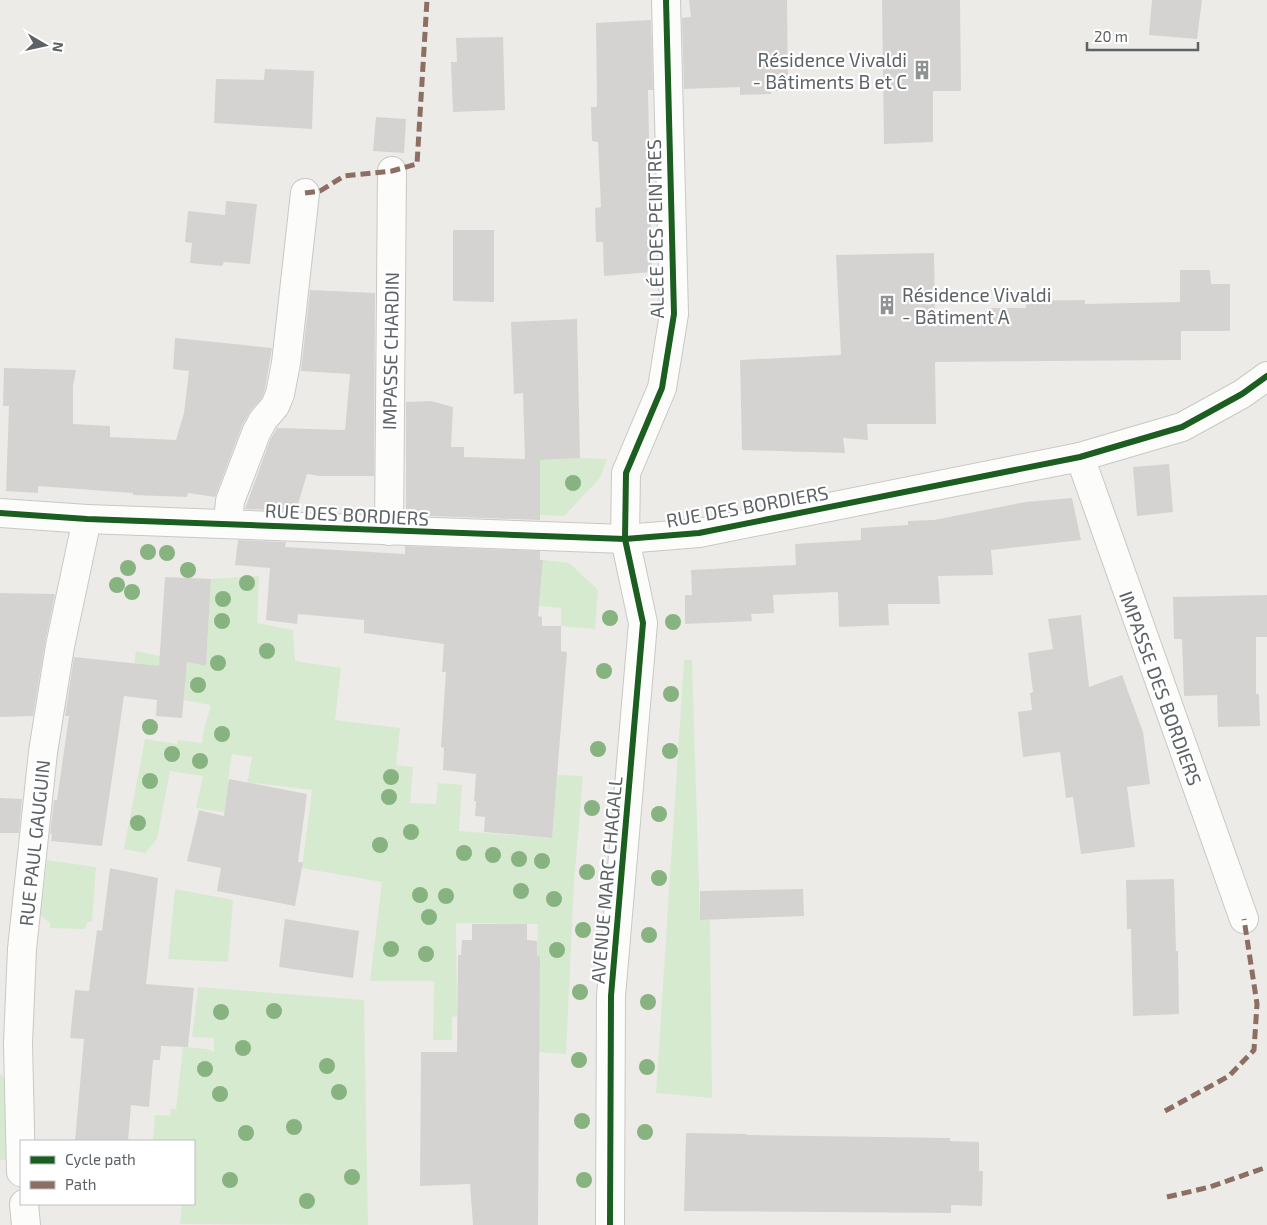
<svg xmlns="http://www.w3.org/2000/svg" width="1267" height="1225" font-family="'Exo 2',sans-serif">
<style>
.green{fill:#d6ead0;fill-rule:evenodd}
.building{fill:#d5d3d1}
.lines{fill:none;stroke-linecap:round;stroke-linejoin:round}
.minor-casing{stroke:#c8c8c7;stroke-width:30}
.minor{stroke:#fcfcfb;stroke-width:28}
.quiet{stroke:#8d6e63;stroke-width:5;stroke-dasharray:10 5;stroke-linecap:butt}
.cycleway-casing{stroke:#fff;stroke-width:9}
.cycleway{stroke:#1b5e20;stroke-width:6}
.tree{fill:#86b380}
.labels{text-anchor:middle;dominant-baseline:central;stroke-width:4.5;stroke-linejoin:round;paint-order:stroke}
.poi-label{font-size:19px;fill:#5c6266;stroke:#fff;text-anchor:end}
.street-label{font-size:19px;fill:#5c6266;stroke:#fff}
</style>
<rect width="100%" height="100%" fill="#edebe7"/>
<!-- green -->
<g class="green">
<path d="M581,458l26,1 -7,19 -36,38 -24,-1v-55z"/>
<path d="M543,560l26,3 29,27 -3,39 -34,-3v-18l-22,-2z"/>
<path d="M259,576l-2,47 36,7 2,31 46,7 -6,52 65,8 -4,37 17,2 -3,36 26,1 2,-21 24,2 -3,46 92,7 6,-63 26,1 -9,106 -8,172 -28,-2 2,-96 -3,-1 1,-31 -82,-1 1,93 -5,1v23h-19l1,-59h-64l12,-99 -80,-14 10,-78 -57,-7 -7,33 -52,-8 7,-32 -33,-5 -13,68 -12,14 -21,-4 21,-110 32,5 1,-4 24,3 2,-14 7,-24 -27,-5 1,-27 -51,-9 2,-13 70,15 5,-87zM232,754l20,3 -5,27 -19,-2z"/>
<path d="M684,660h8l8,260h10l2,178 -56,-5z"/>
<path d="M47,860l49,7 -4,55h-5l-2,7 -35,-1v-5l-10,-8z"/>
<path d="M175,889l58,11 -5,62 -60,-3z"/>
<path d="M198,987l166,13 4,225 -188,-1 2,-18 -17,-2h29v-63h-41l2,-26 15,1 1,-7h5l7,-62 24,2 7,3v-14l-22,-1z"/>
<path d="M0,1074l8,7 5,79h-13z"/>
</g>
<!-- building -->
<g class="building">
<path d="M689,0h98l1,91h-17v3l-31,1v-8l-56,2 -2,-71 9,-1z"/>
<path d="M882,0h78l1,91h-28v51l-49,2z"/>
<path d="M1152,0h50l-5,39 -48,-4z"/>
<path d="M651,20l2,70h-5l4,182 -48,4 -1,-34h-7l-1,-34 6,-1 -3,-65 -6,-1 -1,-34h6l-1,-84z"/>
<path d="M503,37l2,73 -52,2 -2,-50h6l-1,-24z"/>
<path d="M265,69l49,2 -2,58 -98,-6 2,-44 48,1z"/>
<path d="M376,117l30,2 -2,34 -31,-2z"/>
<path d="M226,201l31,3 -7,60 -26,-2 -2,4 -32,-3 2,-20 -7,-1 3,-31 37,4z"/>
<path d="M453,230h41v72l-41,-1z"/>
<path d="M934,253l1,63 56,-1v-7h35v-7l59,-1v4l95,-2v-32h30l1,14h19v47h-49v29l-246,2 1,62h-69l1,16 -25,-2 2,15 -103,-3 -2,-90 101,-5 -5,-100z"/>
<path d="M310,290l65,3 -1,183h-54l-13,-2 -11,37 -51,-2 25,-69 7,-12 68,2 5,-56 -49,-3z"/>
<path d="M577,319l3,139 -41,2h1v60l-134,-5v-113l25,-1 22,6 -2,40h13v10l61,2 -2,-66 -9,1 -3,-72z"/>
<path d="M175,338l97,10 -7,41 -3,9 -11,12 -9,16 -27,71 -27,-4 -1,4 -54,-2v-2l-95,-7v7l-32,-2 3,-85h-6l1,-38 72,2 -3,16v38l37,2v11l66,3 8,-27 5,-42 -16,-2z"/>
<path d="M1169,464l4,48 -36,4 -4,-49z"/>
<path d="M1072,498l9,42 -90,10 2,25 -55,1 2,28h-52l1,21 -50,2 -1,-35 -65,3 1,18 -23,1 1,7 -67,3v-29h7l-1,-25 105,-5 -1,-21 66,-4v-12l47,-3v-4l26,-1 91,-18z"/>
<path d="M238,540l48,2 -1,5 120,7v-8l135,5v9h3l-5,56 4,1v9h19v25l6,1 -15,186 -68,-6 1,-15 -10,-1 1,-15h-2l2,-27 -33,-4 1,-22 -3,-1 5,-75h-4l2,-28 -80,-11v-13l-66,-6 -1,10 -31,-4 4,-52 -35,-3z"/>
<path d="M165,577l46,2 -5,87 -19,-4 -5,56 -26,-2 1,-16 -33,-4 -22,150 -51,-5 1,-7h-2l4,-34h3l12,-84h-4l9,-59 85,9z"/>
<path d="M0,593l55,1 -10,49 -12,73 -33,1z"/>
<path d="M1267,595v42h-11v57h3l1,32 -42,1 -1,-32 -33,1 -2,-57h-8l-1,-42z"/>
<path d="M1081,615l8,72 33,-12 21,57 7,52 -23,3 8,60 -54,7 -8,-57 -7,1 -6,-46 -37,5 -5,-45 14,-2 -2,-17 3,-1 -5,-39 25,-4 -5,-30z"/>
<path d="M229,779l78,15 -9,68h5l-8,44 -78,-15 4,-23 -34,-7 12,-51 25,6z"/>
<path d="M0,798l22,1 -3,34h-19z"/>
<path d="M110,868l48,10 -12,106 48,4 -6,59 -27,-1 -1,14h-7l-4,47 -18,-2 -3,36h-53l9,-102 -14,-1 5,-48 14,1 8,-61 5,1z"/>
<path d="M1174,879l2,72h2l1,63 -46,2 -2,-87h-4l-1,-49z"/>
<path d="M803,889l1,27 -104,4v-29z"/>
<path d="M285,919l74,12 -6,47 -74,-11z"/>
<path d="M472,924h55v16l10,1v14l3,1 -2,269h-65l-3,-41 -50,2 1,-134h36l1,-97h3l1,-15h10z"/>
<path d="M686,1133l61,1v1l203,3v3l29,1v29h4l-1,35 -31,-1v8l-267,-2z"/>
</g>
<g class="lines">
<defs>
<g id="minor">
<path d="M1080,457l164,462"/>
<path d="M0,513l87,6 538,20 74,-6 381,-76 102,-30 60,-33 25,-18"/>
<path d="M228,523l2,-22 26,-68 7,-13 12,-14 5,-12 6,-31 19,-170"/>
<path d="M389,531l3,-360"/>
<path d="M21,1172l-3,-129 4,-94 21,-197 17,-106 27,-127"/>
<path d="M24,1204l2,21"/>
<path d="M610,1225l1,-229 32,-373 -18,-84 1,-66 36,-85 12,-74 -8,-314"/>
</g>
</defs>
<!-- minor casing -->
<use href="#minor" class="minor-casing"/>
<!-- minor -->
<use href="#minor" class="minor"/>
<!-- quiet -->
<g class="quiet">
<path d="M305,193l15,-2 24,-15 48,-5 25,-7 10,-164"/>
<path d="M1165,1111l64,-35 25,-26 3,-46 -13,-85"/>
<path d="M1167,1197l43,-10 57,-20"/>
</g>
<defs>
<g id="cycleway">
<path d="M0,513l87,6 538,20 74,-6 381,-76 102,-30 60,-33 25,-18"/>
<path d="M610,1225l1,-229 32,-373 -18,-84 1,-66 36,-85 12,-74 -8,-314"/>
</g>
</defs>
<!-- cycleway casing -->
<use href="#cycleway" class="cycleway-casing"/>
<!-- cycleway -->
<use href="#cycleway" class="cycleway"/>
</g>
<!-- trees -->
<g class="tree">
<circle cx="573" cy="483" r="8"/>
<circle cx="148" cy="552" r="8"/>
<circle cx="167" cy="553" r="8"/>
<circle cx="128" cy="568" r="8"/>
<circle cx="188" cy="570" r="8"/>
<circle cx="247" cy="583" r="8"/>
<circle cx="117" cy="585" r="8"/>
<circle cx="132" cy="592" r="8"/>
<circle cx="223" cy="599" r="8"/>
<circle cx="610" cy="618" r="8"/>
<circle cx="222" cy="621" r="8"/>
<circle cx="673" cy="622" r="8"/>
<circle cx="267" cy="651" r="8"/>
<circle cx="218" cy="663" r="8"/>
<circle cx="604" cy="671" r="8"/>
<circle cx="198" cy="685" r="8"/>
<circle cx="671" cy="694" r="8"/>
<circle cx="150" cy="727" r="8"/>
<circle cx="222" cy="734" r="8"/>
<circle cx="598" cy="749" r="8"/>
<circle cx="670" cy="751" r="8"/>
<circle cx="172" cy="754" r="8"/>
<circle cx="200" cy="761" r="8"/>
<circle cx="391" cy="777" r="8"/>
<circle cx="150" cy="781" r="8"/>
<circle cx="389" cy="797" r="8"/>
<circle cx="592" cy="808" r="8"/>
<circle cx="659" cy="814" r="8"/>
<circle cx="138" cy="823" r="8"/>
<circle cx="411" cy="832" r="8"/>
<circle cx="380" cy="845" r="8"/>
<circle cx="464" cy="853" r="8"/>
<circle cx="493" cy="855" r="8"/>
<circle cx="519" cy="859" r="8"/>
<circle cx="542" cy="861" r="8"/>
<circle cx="587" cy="872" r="8"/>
<circle cx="659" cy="878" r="8"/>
<circle cx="521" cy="891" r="8"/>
<circle cx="420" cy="895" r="8"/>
<circle cx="446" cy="896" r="8"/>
<circle cx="554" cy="899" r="8"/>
<circle cx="429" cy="917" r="8"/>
<circle cx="583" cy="930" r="8"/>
<circle cx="649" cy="935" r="8"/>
<circle cx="391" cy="949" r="8"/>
<circle cx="557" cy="950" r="8"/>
<circle cx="426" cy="954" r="8"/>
<circle cx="580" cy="992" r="8"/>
<circle cx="648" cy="1002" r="8"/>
<circle cx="274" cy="1011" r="8"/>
<circle cx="221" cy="1012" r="8"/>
<circle cx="243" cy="1048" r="8"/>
<circle cx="579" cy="1060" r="8"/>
<circle cx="327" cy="1066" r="8"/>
<circle cx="647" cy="1067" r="8"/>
<circle cx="205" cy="1069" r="8"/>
<circle cx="339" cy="1092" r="8"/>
<circle cx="220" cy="1094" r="8"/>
<circle cx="582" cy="1121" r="8"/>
<circle cx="294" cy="1127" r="8"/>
<circle cx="645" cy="1132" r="8"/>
<circle cx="246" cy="1133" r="8"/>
<circle cx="352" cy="1177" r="8"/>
<circle cx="230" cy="1180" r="8"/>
<circle cx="584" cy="1180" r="8"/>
<circle cx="307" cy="1201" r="8"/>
</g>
<!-- icons -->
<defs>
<symbol id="building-bare" viewBox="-9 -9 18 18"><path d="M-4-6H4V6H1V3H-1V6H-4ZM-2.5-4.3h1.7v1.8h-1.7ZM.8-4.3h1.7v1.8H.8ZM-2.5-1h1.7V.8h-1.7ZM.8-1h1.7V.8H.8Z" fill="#8f9293" stroke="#fff" stroke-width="2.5" paint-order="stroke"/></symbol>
</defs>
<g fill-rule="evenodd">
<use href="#building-bare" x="908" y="56" width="28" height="28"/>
<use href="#building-bare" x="873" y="291" width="28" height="28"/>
</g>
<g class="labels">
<!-- poi labels -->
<g class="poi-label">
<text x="907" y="59">Résidence Vivaldi<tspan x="907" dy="22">- Bâtiments B et C</tspan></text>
<text x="902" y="294" text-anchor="start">Résidence Vivaldi<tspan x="902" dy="22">- Bâtiment A</tspan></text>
</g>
<!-- street labels -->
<g class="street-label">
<text transform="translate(655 229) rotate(-91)">ALLÉE DES PEINTRES</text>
<text transform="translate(390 351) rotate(-89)">IMPASSE CHARDIN</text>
<text transform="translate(747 506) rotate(-10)">RUE DES BORDIERS</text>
<text transform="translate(347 514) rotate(3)">RUE DES BORDIERS</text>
<text transform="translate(1161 688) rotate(70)">IMPASSE DES BORDIERS</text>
<text transform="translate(34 843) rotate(-84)">RUE PAUL GAUGUIN</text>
<text transform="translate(606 880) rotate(-85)">AVENUE MARC CHAGALL</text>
</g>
</g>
<!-- legend -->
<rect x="20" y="1140" width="175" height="65" fill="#ffffff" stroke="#bec0c2"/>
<rect x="30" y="1156" width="25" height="8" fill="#1b5e20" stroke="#bec0c2"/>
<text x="65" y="1165" font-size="15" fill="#5c6266">Cycle path</text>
<rect x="30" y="1181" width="25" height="8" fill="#8d6e63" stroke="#bec0c2"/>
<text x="65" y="1190" font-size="15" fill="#5c6266">Path</text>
<!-- north arrow -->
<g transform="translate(45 45) rotate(99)" stroke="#ffffff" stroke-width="4" paint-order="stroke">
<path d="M0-4L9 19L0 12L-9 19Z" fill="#5c6266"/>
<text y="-8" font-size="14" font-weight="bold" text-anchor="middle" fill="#5c6266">N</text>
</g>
<!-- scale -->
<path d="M1087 42v8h111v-8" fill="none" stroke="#5c6266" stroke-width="2.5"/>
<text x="1094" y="42" font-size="15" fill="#5c6266" stroke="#ffffff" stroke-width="4" paint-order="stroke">20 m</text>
</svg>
